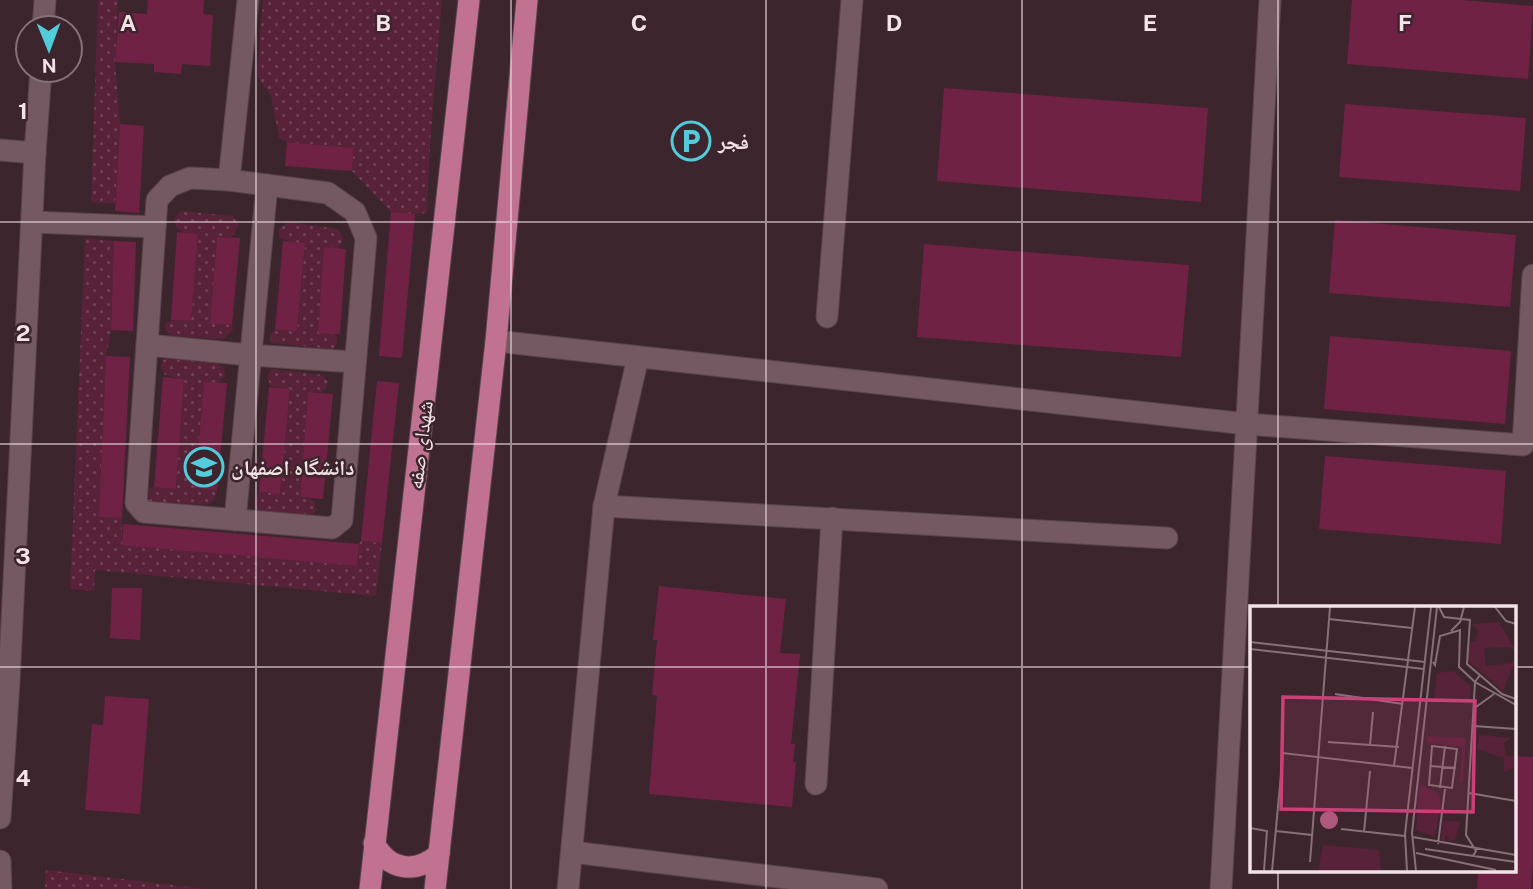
<svg xmlns="http://www.w3.org/2000/svg" width="1533" height="889" font-family="'Public Sans','Noto Naskh Arabic',sans-serif">
<style>
.grass{fill:url(#grass-dots)}
.building{fill:#702245}
.lines{fill:none;stroke-linecap:round;stroke-linejoin:round}
.minor-casing{stroke:#59444c;stroke-width:23}
.major-casing{stroke:#59444c;stroke-width:23}
.minor{stroke:#745862;stroke-width:21}
.major{stroke:#c17291;stroke-width:21}
.grid{fill:none;stroke:#f3e2e7;stroke-width:2;stroke-opacity:0.55}
.labels{text-anchor:middle;dominant-baseline:central;stroke-width:5;stroke-linejoin:round;paint-order:stroke}
.poi-label{font-size:21px;font-weight:bold;fill:#f3e2e7;stroke:#3d252d;text-anchor:start}
.street-label{font-size:21px;fill:#f3e2e7;stroke:#3d252d}
.inset-road{fill:none;stroke:#867177;stroke-width:2}
.view{fill:#cc4077;fill-opacity:0.15;stroke:#cc4077;stroke-width:3.5}
.inset-edge{fill:none;stroke:#f3e2e7;stroke-width:3.5}
.grid-label{font-size:23px;text-anchor:middle;font-weight:bold;fill:#f3e2e7;stroke:#3d252d;stroke-width:5;stroke-linejoin:round;paint-order:stroke}
</style>
<defs>
<pattern id="grass-dots" width="8" height="8" patternUnits="userSpaceOnUse" patternTransform="scale(1.75)"><rect width="8" height="8" fill="#582239"/><path d="M2 2h.1M6 6h.1" fill="none" stroke="#704256" stroke-width="1.8" stroke-linecap="round"/></pattern>
</defs>
<rect width="100%" height="100%" fill="#3d252d"/>
<!-- grass -->
<g class="grass">
<path d="M98,0h20l-3,62 5,62 -5,80 -24,-2z"/>
<path d="M263,0h179l-12,144 -3,69 -12,1 -24,-2 -39,-41 2,-23 -67,-6 -8,-4 -8,-42 -14,-20z"/>
<path d="M181,211l52,5 6,9 -5,9 -4,4 -13,-1 -7,86 22,2 1,5 -9,9 -52,-3 -6,-5 -1,-6 6,-5 20,1 7,-87 -13,-1 -9,-5 -2,-9z"/>
<path d="M288,222l50,7 5,8 -1,7 -4,4 -13,-1 8,86 4,4v7l-4,5 -62,-6 -1,-9 5,-4 22,1 8,-87 -13,-2 -13,-4v-9z"/>
<path d="M85,238l29,3 -3,89 -5,26 -7,161 23,1v26l235,22 2,-22 2,-3 21,2 -6,53 -281,-26 -1,21 -24,-2z"/>
<path d="M167,359l49,4 8,5 1,8 -7,7 -14,-1 -9,106 22,2c-1,8 -4,12 -11,15l-58,-4 1,-12 5,-2 22,1 8,-109 -19,-4 -4,-8 2,-7z"/>
<path d="M271,369l51,6 6,6c-1,14 -10,11 -20,11l-8,105 13,3 3,9 -3,5 -12,1 -44,-4 -3,-9 5,-10 21,1 10,-104 -20,-3 -2,-10z"/>
<path d="M46,870l160,19h-161z"/>
</g>
<!-- building -->
<g class="building">
<path d="M148,0h56l-1,14 10,1 -3,51 -28,-2 -1,10 -27,-2v-8l-39,-2 4,-50 28,2z"/>
<path d="M1352,0h110l71,6 -5,73 -181,-15z"/>
<path d="M944,88l264,20 -7,94 -264,-21z"/>
<path d="M1345,104l181,14 -6,73 -181,-14z"/>
<path d="M120,124l24,2 -5,87 -24,-2z"/>
<path d="M287,142l67,6 -2,23 -67,-5z"/>
<path d="M391,212l24,2 -13,144 -23,-2z"/>
<path d="M1335,220l181,15 -6,72 -181,-14z"/>
<path d="M177,232l21,2 -7,87 -20,-1z"/>
<path d="M217,237l23,1 -8,87 -22,-1z"/>
<path d="M114,241l22,1 -3,89 -22,-1z"/>
<path d="M283,241l22,2 -8,88 -22,-1z"/>
<path d="M924,244l265,21 -8,92 -264,-20z"/>
<path d="M324,247l22,2 -6,85 -22,-1z"/>
<path d="M1330,336l181,15 -6,73 -181,-15z"/>
<path d="M106,356l24,1 -8,161 -23,-1z"/>
<path d="M163,377l21,2 -8,110 -22,-2z"/>
<path d="M377,381l22,2 -17,160 -21,-2z"/>
<path d="M204,382l23,1 -10,107 -22,-2z"/>
<path d="M269,387l21,2 -10,105 -21,-2z"/>
<path d="M308,392l25,2 -10,105 -23,-2z"/>
<path d="M1325,456l181,15 -5,73 -182,-15z"/>
<path d="M123,524l236,20 -2,22 -235,-21z"/>
<path d="M659,586l127,13 -6,54 20,1 -9,90h4l-2,18h3l-4,45 -143,-13 8,-98 -5,-1 5,-55h-4z"/>
<path d="M112,588h30l-2,52 -30,-2z"/>
<path d="M105,696l44,3 -9,115 -55,-4 7,-86 11,1z"/>
<path d="M1514,756l19,1v105l-2,27h-54l1,-19h36z"/>
</g>
<g class="lines">
<defs>
<g id="minor">
<path d="M43,28l2,-28"/>
<path d="M0,150l35,3"/>
<path d="M190,178l39,2 99,13 27,19 11,26 -24,282 -10,8 -188,-16 -8,-9 21,-303 13,-14z"/>
<path d="M229,180l19,-180"/>
<path d="M32,222l123,5"/>
<path d="M827,317l25,-317"/>
<path d="M496,341l751,83 276,21 10,-170"/>
<path d="M147,345l103,10 104,7"/>
<path d="M604,506l563,32"/>
<path d="M235,520l32,-335"/>
<path d="M816,784l16,-266"/>
<path d="M0,818l9,-136 26,-529 6,-83"/>
<path d="M572,852l305,37"/>
<path d="M0,861l1,28"/>
<path d="M568,889l36,-383 34,-149"/>
<path d="M1221,889l49,-889"/>
</g>
<g id="major">
<path d="M374,843c15,28 42,31 65,11"/>
<path d="M370,889l99,-889"/>
<path d="M435,889l61,-548 31,-341"/>
</g>
</defs>
<!-- minor casing -->
<use href="#minor" class="minor-casing"/>
<!-- major casing -->
<use href="#major" class="major-casing"/>
<!-- minor -->
<use href="#minor" class="minor"/>
<!-- major -->
<use href="#major" class="major"/>
</g>
<!-- grid -->
<path class="grid" d="M256,0v889M511,0v889M766,0v889M1022,0v889M1278,0v607M0,222h1533M0,444h1533M0,667h1251M1514,667h19M1278,870v19"/>
<!-- icons -->
<defs>
<symbol id="parking-ring" viewBox="-11 -11 22 22"><circle r="9.5" fill="#3d252d" stroke="#52cbda" stroke-width="1.5"/><path d="M-3.5-5.5H1a3.5 3.5 0 0 1 0 7H-1V5.5H-3.5ZM-1-3.4V-.6H.8a1.4 1.4 0 0 0 0-2.8Z" fill="#52cbda"/></symbol>
<symbol id="university-ring" viewBox="-11 -11 22 22"><circle r="9.5" fill="#3d252d" stroke="#52cbda" stroke-width="1.5"/><path d="M0-5L7-2L0 1L-7-2ZM-4 1L0 2.5L4 1V4Q0 6-4 4Z" fill="#52cbda"/></symbol>
</defs>
<g fill-rule="evenodd">
<use href="#parking-ring" x="669" y="119" width="44" height="44"/>
<use href="#university-ring" x="182" y="445" width="44" height="44"/>
</g>
<g class="labels">
<!-- poi labels -->
<g class="poi-label">
<text x="718" y="141">فجر</text>
<text x="231" y="467">دانشگاه اصفهان</text>
</g>
<!-- street labels -->
<g class="street-label">
<text transform="translate(420 445) rotate(-83)">شهدای صفه</text>
</g>
</g>
<!-- overview -->
<g transform="translate(1250 606)">
<rect width="266" height="266" fill="#3d252d"/>
<path d="M249,16l17,29 -7,-4 -25,1 2,18 26,-3 4,-5 -13,33 -35,-30 2,-18 6,-3 2,-10 -6,-6zM203,65l18,15 -1,17 -36,-5 3,-25zM229,129l32,3 -7,5 2,12 10,2v10l-12,5v-14l-27,-9zM177,130l39,2 -3,44h-3l2,-35 -35,-4zM170,178l19,10 2,8 -6,35 -19,-7zM193,214l17,2 -5,18 -7,1 1,-4 -4,-1v5l-4,-1z" fill="#582239"/>
<path d="M73,239l56,5 2,21h-63z" fill="#582239"/>
<path d="M70 214a9 9 0 1 1 18 0a9 9 0 1 1-18 0Z" fill="#af5a7c"/>
<path class="inset-road" d="M189,1l5,10 26,3 -3,44 35,30 14,5M245,1l11,14 10,3M79,13l83,9M201,25l9,-9 4,-15M0,36l175,20M0,43l174,20M183,56l2,3 5,-29 20,-6 -1,37 16,15 41,23M85,88l68,10M226,101l18,-13M224,120l42,3M78,136l71,5M120,139l3,-33M182,140l25,3 -5,39 -23,-3zM144,160l21,-159M180,160l26,2M190,182l5,-42M219,187l47,8M0,222l17,3 -3,40M91,223l64,7M26,225l36,4M114,226l6,-61M163,231l103,18M188,238l7,-55M175,243l91,13M166,247l80,17M223,250l3,-5 -10,-16 9,-153 5,-7M60,256l20,-255M22,265l11,-118 129,15M157,265l-2,-37 26,-227M166,265l-4,-38 25,-226"/>
<path class="view" d="M33,91l192,4 -2,111 -192,-3z"/>
<rect width="266" height="266" class="inset-edge"/>
</g>
<g class="grid-label">
<text x="128" y="31">A</text>
<text x="383" y="31">B</text>
<text x="639" y="31">C</text>
<text x="894" y="31">D</text>
<text x="1150" y="31">E</text>
<text x="1405" y="31">F</text>
<text x="23" y="119">1</text>
<text x="23" y="341">2</text>
<text x="23" y="564">3</text>
<text x="23" y="786">4</text>
</g>
<!-- north arrow -->
<g transform="translate(49 49) rotate(179)"><circle r="33" fill="#3d252d" stroke="#867177" stroke-width="2"/>
<path d="M0-5L12 26L0 18L-12 26Z" fill="#52cbda"/>
<text y="-10" font-size="19" font-weight="bold" text-anchor="middle" fill="#f3e2e7">N</text>
</g>
</svg>
